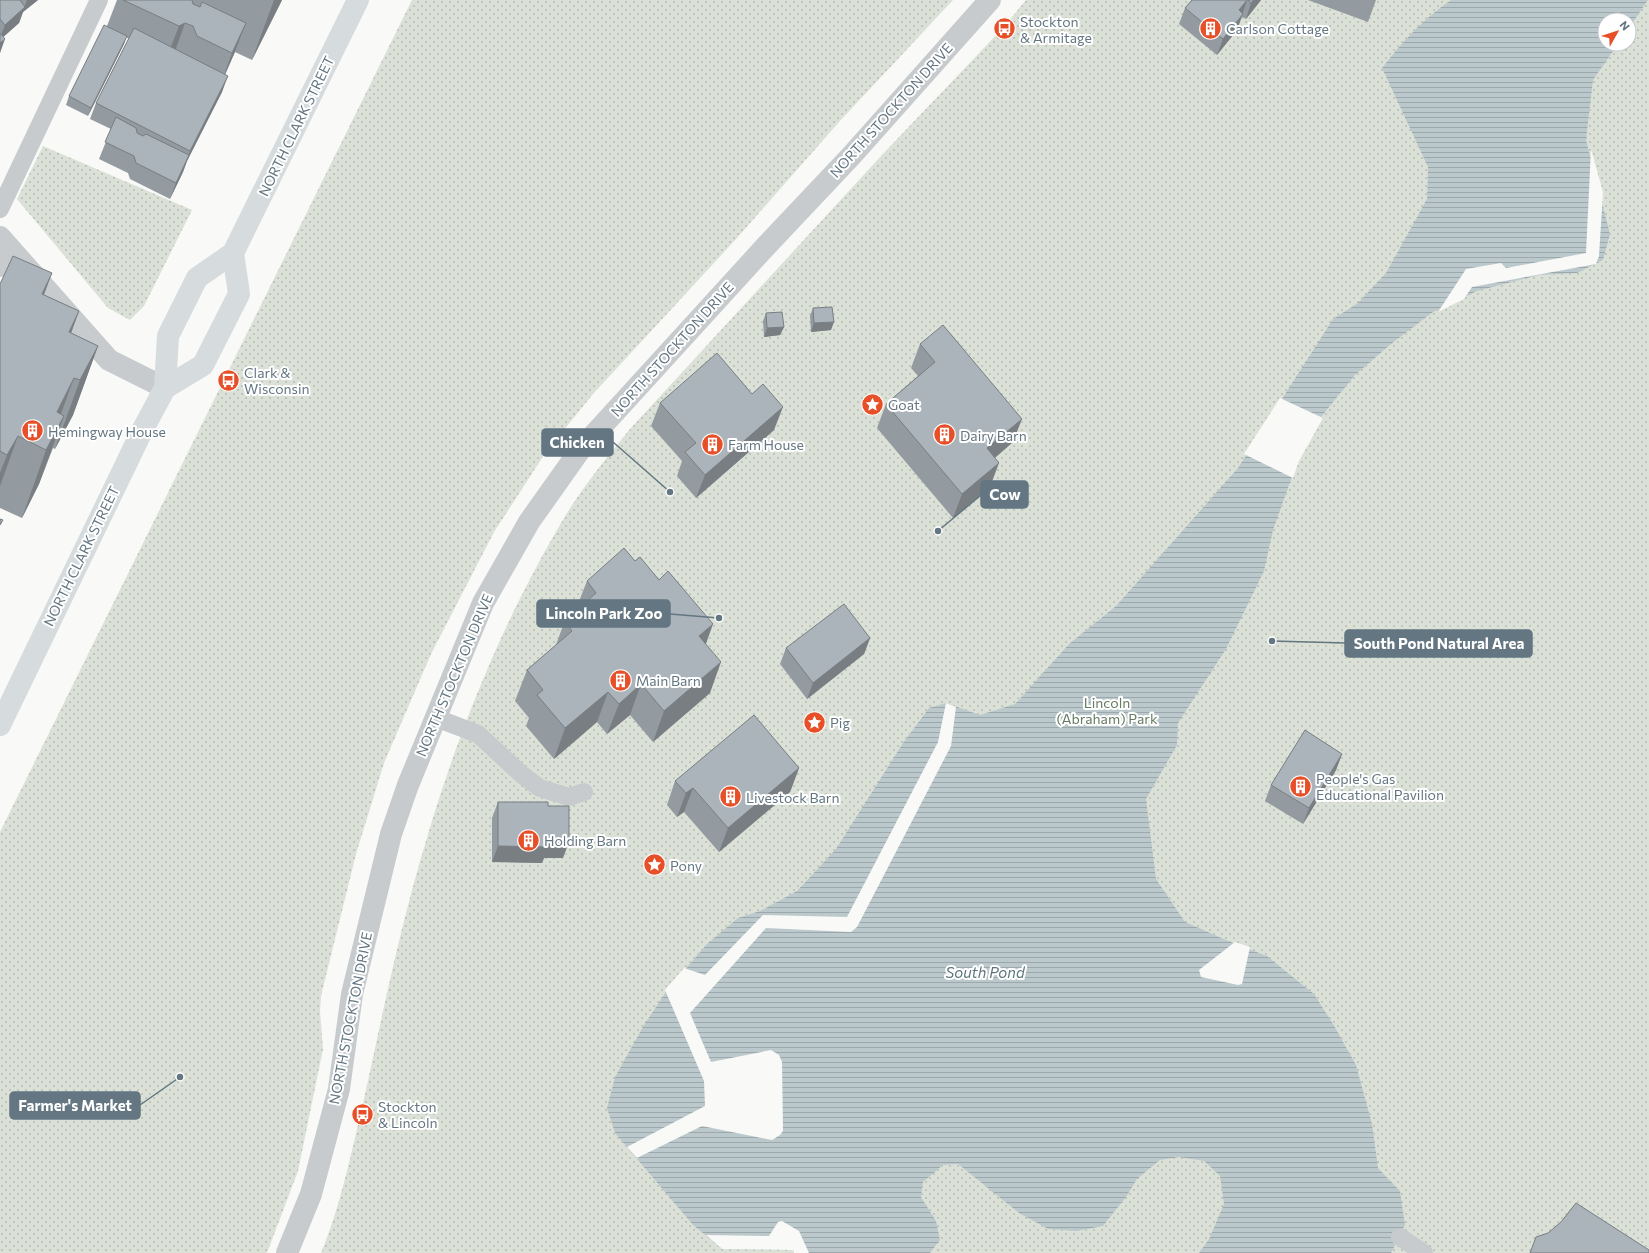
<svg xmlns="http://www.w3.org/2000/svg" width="1649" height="1253" font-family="Commissioner,sans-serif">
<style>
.park{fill:url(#park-dots);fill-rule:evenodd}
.water{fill:url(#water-rules)}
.pier{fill:#f9f9f7}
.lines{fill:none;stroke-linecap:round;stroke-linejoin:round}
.service{stroke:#c7cbce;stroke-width:18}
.minor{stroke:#c7cbce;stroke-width:22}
.secondary{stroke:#d6dbde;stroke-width:22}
.wall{fill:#939ba0}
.shaded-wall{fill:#787e82}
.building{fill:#abb4ba;stroke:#787e82}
.labels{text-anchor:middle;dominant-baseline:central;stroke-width:4;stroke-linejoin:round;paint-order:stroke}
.poi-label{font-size:14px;fill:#637682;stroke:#fff;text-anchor:start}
.street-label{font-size:14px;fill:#637682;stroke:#fff}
.park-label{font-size:14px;fill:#677a62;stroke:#fff}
.water-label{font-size:15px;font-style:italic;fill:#5e757c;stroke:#fff}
.leader{fill:none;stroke:#637682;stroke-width:1.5}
.callout-dot{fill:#637682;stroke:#fff;stroke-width:1.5}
.callout{fill:#637682;stroke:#637682;stroke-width:1.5}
.callout-label{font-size:15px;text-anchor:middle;font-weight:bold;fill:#fff}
</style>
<defs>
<pattern id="park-dots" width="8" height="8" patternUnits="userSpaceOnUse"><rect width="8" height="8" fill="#dbe1d7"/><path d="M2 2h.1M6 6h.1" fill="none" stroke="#b5bbb4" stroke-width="1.8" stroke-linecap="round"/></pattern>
<pattern id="water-rules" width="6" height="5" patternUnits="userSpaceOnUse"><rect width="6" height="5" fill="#bcc9cc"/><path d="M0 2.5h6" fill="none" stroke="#9ca8ab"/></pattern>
</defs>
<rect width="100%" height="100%" fill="#f9f9f7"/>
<!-- park -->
<g class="park">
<path d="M412,0h541l-114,122 -102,116 -144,156 -47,58 -52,80 -63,122 -47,109 -28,91 -35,142 -1,15 3,38 -25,122 -31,82h-267v-421z"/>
<path d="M1026,0h623v1253h-1328c15,-36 24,-73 33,-111 15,-62 27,-125 42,-188 35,-148 84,-292 161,-424 20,-36 47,-69 73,-101l252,-274 120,-126zM1605,20h24v24h-24z"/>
<path d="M43,146l149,64 -48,96 -14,14 -22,-12 -91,-109z"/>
</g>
<!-- water -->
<path class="water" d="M1451,0h197l-19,28v-8h-24v24h13l-25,36 -7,60 24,94 -7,26 -26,13 -38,2 -62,16 -44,21 -42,32 -36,31 -34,42 -23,43 -25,70 -9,41 -38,78 -48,74 -1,22 -31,54 10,80 29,43 48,21 34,13 47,38 19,30 23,41 16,59 6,44 22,23 5,34 -14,28h-192l10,-14 15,-35 -4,-28 -16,-15 -25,-4 -19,3 -23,19 -11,18 -23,29 -26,5 -29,-2 -29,-16 -61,-49 -15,1 -20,17 -2,15 15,24 4,19 -10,13h-136l-1,-3 -71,-1 -29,-24 -78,-92 -8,-25 8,-31 29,-52 22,-33 41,-48 31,-26 22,-7 37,-20 39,-42 67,-106 26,-35 17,-5 34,12 35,-11 54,-60 47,-38 122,-138 95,-149 25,-16 28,-30 41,-74 1,-32 -46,-99c21,-27 40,-48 69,-68z"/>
<!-- pier -->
<g class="pier">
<path d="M1591,149l12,43 -4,64 -3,8 -124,23 -8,12 -26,13 28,-43 35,-6 5,5 80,-15z"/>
<path d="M1280,398l43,20 -24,43 -6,17 -49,-24z"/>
<path d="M946,703l10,4 -5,39 -94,181 -6,5 -85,-4 -76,85 21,49 60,-12 8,5 3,7 1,69 -3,4 -8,5 -70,-14 -65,32 -10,-11 78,-41 -1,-25 -39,-91 19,-22 21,7 58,-60 84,2 91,-175z"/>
<path d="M1235,942l15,5 -8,37 -4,1 -37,-8 -2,-7z"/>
<path d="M782,1221l17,10 10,22h-15l-1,-3 -71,-1 -16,-14 63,1 9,-14z"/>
</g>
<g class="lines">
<!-- service -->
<g class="service">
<path d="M0,209l99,-209"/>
<path d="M0,268l10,-20"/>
<path d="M436,718l42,16 43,40 19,14 29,9 15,-5"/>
<path d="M1400,1237l24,16"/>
</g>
<!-- minor -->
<g class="minor">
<path d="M0,237l109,123 56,28"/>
<path d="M287,1253l24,-59 28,-105 13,-95 39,-160 17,-49 75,-182 46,-81 51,-72 187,-205 85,-90 138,-155"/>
</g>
<!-- secondary -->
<g class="secondary">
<path d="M165,388l38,-23 36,-71 -6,-41"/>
<path d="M0,725l142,-294 23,-43 3,-52 29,-58 36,-25 125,-253"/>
</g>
</g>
<!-- wall -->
<g class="wall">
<path d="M0,0h38l-15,12 -4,11 -16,14 -3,16z"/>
<path d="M117,0h165l-30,60 -17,-8 -10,23 -3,17 -35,69 -4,11 -13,27 -40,-20 -2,-6 -29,-14 12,-30 -21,-10 6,-16 33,-64 -3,-2 -2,7 -36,72 -22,-11 3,-9 38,-70z"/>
<path d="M1192,0h69l-15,19 -4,-2 -5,13 -20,25 -38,-31 6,-16z"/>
<path d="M1308,0h68l-8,22z"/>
<path d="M0,284l44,11 35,16 -8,22 27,13 -25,69 -18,34 -2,-1 -14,36 -17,34 -22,-10z"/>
<path d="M813,308l18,22 -20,2 -1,-16z"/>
<path d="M766,313l18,14 -4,8 -16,2 -1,-16z"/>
<path d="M920,344l93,98 -18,16 -5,29 -37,31 -76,-90 9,-24 32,-28 -7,-8z"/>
<path d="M752,394l22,36 -78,68 -19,-22 5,-15 -31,-35 9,-23z"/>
<path d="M635,561l71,83 4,49 -57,49 -23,-27 -23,19 -10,-12 -43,37 -28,-33 3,-8 -14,-17 12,-31 29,-25 10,-28 10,-8 11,-28z"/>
<path d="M870,638l-6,16 -57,45 -27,-35 6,-16z"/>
<path d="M1342,754l-6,16 -33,54 -38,-23 6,-16z"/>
<path d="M799,768l-9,24 -71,60 -35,-40 -7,5 -10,-12 8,-24z"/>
<path d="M498,802l50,4 15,52h-19l-2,5 -50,-1v-44z"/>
</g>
<!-- shaded-wall -->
<g class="shaded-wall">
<path d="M27,0h11l-15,12 -4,11 -19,17v-2l5,-13 19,-17z"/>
<path d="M274,0h8l-30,60z"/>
<path d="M1247,0l-10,30 -20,25 6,-16 16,-29z"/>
<path d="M1254,0h7l-15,19 5,-16z"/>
<path d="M185,23l-11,31 -7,3 12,-31z"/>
<path d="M246,23l-12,31 -13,29 11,-30z"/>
<path d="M127,36l-3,8 -36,72 3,-8z"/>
<path d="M5,39l-5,14v-10z"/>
<path d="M228,76l-6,16 -35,69 -4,11 -13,27 6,-16 9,-19 5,-13z"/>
<path d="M52,273l-25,68 15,-47z"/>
<path d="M79,311l-25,69 15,-48z"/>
<path d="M834,322l-3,8 -20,2 3,-9z"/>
<path d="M784,327l-4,8 -16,2 3,-9z"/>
<path d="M98,346l-25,69 -18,34 25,-69z"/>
<path d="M74,378l-22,60 12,-22 -25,68 -17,34 24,-68 11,-38z"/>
<path d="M783,407l-9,23 -78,68 9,-23z"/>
<path d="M1022,419l-9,23 -35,30 9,-24z"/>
<path d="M18,436l-18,50v-13l7,-18z"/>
<path d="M999,463l-9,24 -37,31 9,-24z"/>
<path d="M713,624l-11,31 -3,-19z"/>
<path d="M870,638l-6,16 -57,45 6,-16z"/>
<path d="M721,662l-11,31 -57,49 11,-31z"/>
<path d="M641,684l-11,31 -23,19 12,-30z"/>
<path d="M608,692l-11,30 -43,37 11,-31z"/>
<path d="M1342,754l-6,16 -33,54 6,-16z"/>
<path d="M799,768l-9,24 -71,60 9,-24z"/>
<path d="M693,788l-9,24 -7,5 9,-24z"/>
<path d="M549,842h20l-6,16h-19l-2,5 -50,-1 6,-16z"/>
</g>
<!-- building -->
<g class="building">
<path d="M0,0h20l5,7 -20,18 -5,-6z"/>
<path d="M123,0h69l1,4 7,3 2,-5 44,21 -14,30 -35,-17 -4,-10 -8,-3 -6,3z"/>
<path d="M1192,0h55l-8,10 4,4 -20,25 -38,-31z"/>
<path d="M1248,0h6l-3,3z"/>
<path d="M104,25l23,11 -36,72 -22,-12z"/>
<path d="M134,28l94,48 -38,75 -94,-48z"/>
<path d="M0,33l5,6 -5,4z"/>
<path d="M116,117l20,11 1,5 6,3 3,-2 43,21 -13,28 -40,-20 -2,-7 -29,-14z"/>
<path d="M13,256l39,17 -10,21 37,17 -10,21 29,14 -18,34 -6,-2 -17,34 7,4 -18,34 -28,-14 -11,19 -7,-4v-167z"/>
<path d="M832,307l2,15 -20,1 -1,-15z"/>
<path d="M782,312l2,15 -17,1 -1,-15z"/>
<path d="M943,325l79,94 -35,29 12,15 -37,31 -76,-90 49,-42 -15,-18z"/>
<path d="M717,353l35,41 11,-10 20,23 -78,68 -20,-23 11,-9 -36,-40z"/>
<path d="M0,519l3,1 -3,5z"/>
<path d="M624,548l11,13 5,-4 19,23 9,-9 45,53 -14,12 22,26 -57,49 -23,-27 -22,20 -11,-12 -43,36 -28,-33 6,-5 -16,-20 45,-39 -6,-8v-6l3,-4 7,-4 9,1 4,2 3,8 7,-6 -11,-14 8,-7 -9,-12z"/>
<path d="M844,604l26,34 -57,45 -27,-35z"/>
<path d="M754,715l45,53 -71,60 -35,-40 -7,5 -11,-12z"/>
<path d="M1305,730l37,24 -33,54 -38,-23z"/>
<path d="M498,802h50v4h21v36h-20l-1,5 -50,-1z"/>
<path d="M1576,1203l73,47v3h-119l6,-16 12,-4 13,-11z"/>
</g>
<!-- icons -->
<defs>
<symbol id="building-disc" viewBox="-11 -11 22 22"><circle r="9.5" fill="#e74f28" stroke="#fff"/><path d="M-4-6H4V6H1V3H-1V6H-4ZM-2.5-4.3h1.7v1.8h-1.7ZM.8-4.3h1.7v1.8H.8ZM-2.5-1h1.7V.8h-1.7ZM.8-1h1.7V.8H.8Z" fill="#fff"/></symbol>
<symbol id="bus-disc" viewBox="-11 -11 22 22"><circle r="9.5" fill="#e74f28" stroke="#fff"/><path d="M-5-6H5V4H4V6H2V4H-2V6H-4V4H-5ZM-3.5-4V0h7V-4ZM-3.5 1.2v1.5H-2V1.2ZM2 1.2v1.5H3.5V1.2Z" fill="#fff"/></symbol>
<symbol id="sight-disc" viewBox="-11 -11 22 22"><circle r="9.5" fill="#e74f28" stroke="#fff"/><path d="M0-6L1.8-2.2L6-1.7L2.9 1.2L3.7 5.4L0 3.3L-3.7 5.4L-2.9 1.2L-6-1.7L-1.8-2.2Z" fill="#fff"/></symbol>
</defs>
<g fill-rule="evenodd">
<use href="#building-disc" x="1198" y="16" width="25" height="25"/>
<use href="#bus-disc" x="992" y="16" width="25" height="25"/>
<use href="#bus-disc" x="216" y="368" width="25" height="25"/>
<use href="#sight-disc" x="860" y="392" width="25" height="25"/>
<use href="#building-disc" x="20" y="418" width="25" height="25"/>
<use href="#building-disc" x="932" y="422" width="25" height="25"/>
<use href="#building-disc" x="700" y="432" width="25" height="25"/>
<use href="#building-disc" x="608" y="668" width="25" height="25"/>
<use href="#sight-disc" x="802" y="710" width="25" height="25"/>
<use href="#building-disc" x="1288" y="774" width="25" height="25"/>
<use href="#building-disc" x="718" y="784" width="25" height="25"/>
<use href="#building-disc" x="516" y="828" width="25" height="25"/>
<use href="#sight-disc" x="642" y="852" width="25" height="25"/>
<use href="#bus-disc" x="350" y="1102" width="25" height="25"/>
</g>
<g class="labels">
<!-- poi labels -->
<g class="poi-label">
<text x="1020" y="21">Stockton<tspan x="1020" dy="16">&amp; Armitage</tspan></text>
<text x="1226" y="28">Carlson Cottage</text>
<text x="244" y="372">Clark &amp;<tspan x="244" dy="16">Wisconsin</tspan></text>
<text x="888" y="404">Goat</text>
<text x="48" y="431">Hemingway House</text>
<text x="960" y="435">Dairy Barn</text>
<text x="728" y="444">Farm House</text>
<text x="636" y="680">Main Barn</text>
<text x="830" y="722">Pig</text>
<text x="1316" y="778">People's Gas<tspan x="1316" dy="16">Educational Pavilion</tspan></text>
<text x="746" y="797">Livestock Barn</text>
<text x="544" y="840">Holding Barn</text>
<text x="670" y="865">Pony</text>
<text x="378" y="1106">Stockton<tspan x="378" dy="16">&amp; Lincoln</tspan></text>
</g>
<!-- street labels -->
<g class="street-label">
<text transform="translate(891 110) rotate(-48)">NORTH STOCKTON DRIVE</text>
<text transform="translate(296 126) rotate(-64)">NORTH CLARK STREET</text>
<text transform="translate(672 349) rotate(-48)">NORTH STOCKTON DRIVE</text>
<text transform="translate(81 556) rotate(-64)">NORTH CLARK STREET</text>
<text transform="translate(454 675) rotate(-67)">NORTH STOCKTON DRIVE</text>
<text transform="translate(350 1018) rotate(-79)">NORTH STOCKTON DRIVE</text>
</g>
<!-- park labels -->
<g class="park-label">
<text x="1107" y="702">Lincoln<tspan x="1107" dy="16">(Abraham) Park</tspan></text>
</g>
<!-- water labels -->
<g class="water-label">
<text x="985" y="972">South Pond</text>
</g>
</g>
<!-- callouts -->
<path class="leader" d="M670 492L613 442M938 531L981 495M719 618L670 614M1272 641L1345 643M180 1077L140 1105"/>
<g class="callout-dot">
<circle cx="670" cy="492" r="4"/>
<circle cx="938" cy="531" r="4"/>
<circle cx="719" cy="618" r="4"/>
<circle cx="1272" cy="641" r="4"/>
<circle cx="180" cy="1077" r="4"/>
</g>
<g class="callout">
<rect x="542" y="429" width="71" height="27" rx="4"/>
<rect x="981" y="481" width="47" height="27" rx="4"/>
<rect x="537" y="600" width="133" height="27" rx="4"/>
<rect x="1345" y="630" width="187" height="27" rx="4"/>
<rect x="10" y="1092" width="130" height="27" rx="4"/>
</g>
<g class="callout-label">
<text x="577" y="448">Chicken</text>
<text x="1005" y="500">Cow</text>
<text x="604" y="619">Lincoln Park Zoo</text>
<text x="1439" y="649">South Pond Natural Area</text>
<text x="75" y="1111">Farmer's Market</text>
</g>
<!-- north arrow -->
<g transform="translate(1617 32) rotate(51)"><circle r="19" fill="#ffffff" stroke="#c1c8cd"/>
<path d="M0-3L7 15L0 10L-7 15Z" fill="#e74f28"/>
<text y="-6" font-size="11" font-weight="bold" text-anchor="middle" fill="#637682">N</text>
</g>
</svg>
